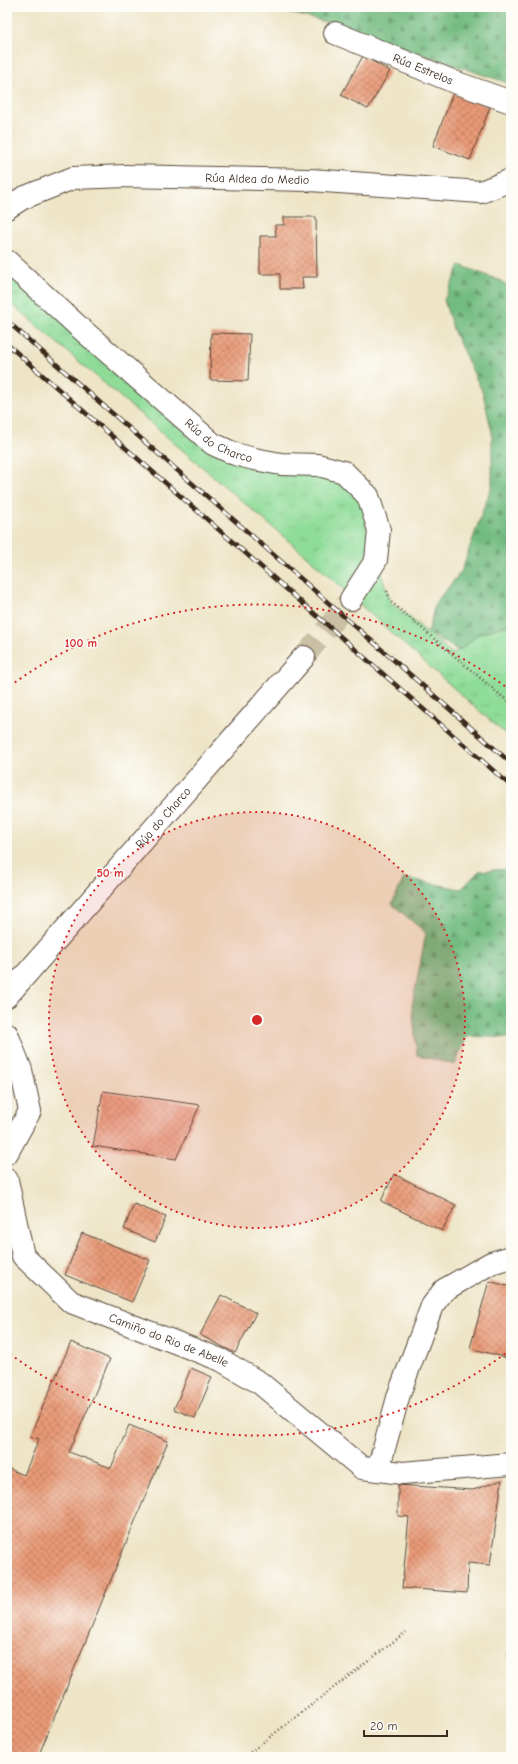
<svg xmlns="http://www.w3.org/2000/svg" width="518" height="1764" font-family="'Comic Neue',sans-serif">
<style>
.grass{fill:url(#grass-tufts);stroke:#65835c}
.forest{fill:url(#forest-firs);stroke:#577350}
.building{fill:url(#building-cross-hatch)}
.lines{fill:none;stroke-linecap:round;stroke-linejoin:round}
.minor-tunnel{stroke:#cac0a5;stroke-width:22;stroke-dasharray:22 11;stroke-linecap:butt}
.minor-casing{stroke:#564637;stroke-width:24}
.path{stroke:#564637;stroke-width:2.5;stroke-dasharray:1 3;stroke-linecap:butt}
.minor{stroke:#fff;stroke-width:22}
.rail-casing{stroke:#3b2a1e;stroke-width:4.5}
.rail{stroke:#fdfcf7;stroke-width:3;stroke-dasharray:9;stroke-linecap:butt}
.ring{fill:none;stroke:#d62828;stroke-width:2;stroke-dasharray:2 4}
.labels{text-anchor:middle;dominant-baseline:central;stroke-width:3;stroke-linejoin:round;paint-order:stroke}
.street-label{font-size:12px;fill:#3b2a1e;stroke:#fdfcf7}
.centre{fill:#d62828;stroke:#fdfcf7;stroke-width:2}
.ring-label{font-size:12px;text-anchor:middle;font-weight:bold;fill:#d62828;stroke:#fdfcf7;stroke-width:3;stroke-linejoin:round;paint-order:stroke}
</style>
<defs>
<pattern id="grass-tufts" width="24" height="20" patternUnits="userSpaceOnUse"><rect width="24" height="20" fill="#8fdc99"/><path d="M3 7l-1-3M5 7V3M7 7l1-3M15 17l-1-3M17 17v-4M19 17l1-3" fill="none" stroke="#7cbd83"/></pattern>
<pattern id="forest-firs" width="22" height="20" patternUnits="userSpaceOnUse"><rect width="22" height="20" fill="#73bc81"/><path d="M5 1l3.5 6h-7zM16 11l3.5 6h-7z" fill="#609969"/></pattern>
<pattern id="building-cross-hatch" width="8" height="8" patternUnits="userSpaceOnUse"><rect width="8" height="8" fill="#e99a77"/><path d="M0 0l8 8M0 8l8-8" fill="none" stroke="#be7e61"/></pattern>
</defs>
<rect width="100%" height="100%" fill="#fdfcf7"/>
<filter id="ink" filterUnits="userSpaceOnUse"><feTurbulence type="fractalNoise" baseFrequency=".025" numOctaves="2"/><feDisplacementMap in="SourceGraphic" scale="8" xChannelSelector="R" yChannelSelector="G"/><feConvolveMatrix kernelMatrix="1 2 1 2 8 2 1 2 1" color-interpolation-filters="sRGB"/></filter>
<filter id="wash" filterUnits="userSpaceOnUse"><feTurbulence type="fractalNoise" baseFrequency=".012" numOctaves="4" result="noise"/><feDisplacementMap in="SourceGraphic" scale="16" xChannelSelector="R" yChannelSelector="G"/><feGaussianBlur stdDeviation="0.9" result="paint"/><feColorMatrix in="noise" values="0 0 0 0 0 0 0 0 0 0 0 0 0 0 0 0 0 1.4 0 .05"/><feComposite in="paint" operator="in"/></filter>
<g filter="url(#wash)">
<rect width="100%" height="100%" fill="#eee5c7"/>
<!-- grass -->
<path class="grass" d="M7,261l206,183 146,43 17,73 15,42 62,52 25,-20 33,-10v115l-134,-119 -65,-59 -305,-261z"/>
<!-- forest -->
<g class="forest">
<path d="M267,7h244v77l-193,-64z"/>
<path d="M460,265l41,16 10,7v336l-33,10 -18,17 -32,-18 7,-30 26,-31 31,-87v-52l-9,-40 -29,-61 -10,-32z"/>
<path d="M511,869v169l-44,-2 -12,29 -38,-10 -5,-49 14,-73 -34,-29 12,-26 57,11 18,-18z"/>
</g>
<g id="blocks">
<!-- building -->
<g class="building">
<path d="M363,56l27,15 -22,38 -27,-14z"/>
<path d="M453,93l37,14 -20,53 -37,-14z"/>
<path d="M284,217h32l1,60h-15l1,12h-23v-15h-20v-38h16l-1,-11h9z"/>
<path d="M211,333l39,1 -2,47 -38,-1z"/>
<path d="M103,1091l97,14 -24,54 -83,-13z"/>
<path d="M394,1174l62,31 -14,26 -61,-30z"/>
<path d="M134,1204l32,13 -11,25 -31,-13z"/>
<path d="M82,1233l68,27 -18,42 -67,-27z"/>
<path d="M489,1281l22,6v72l-41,-11z"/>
<path d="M221,1295l35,18 -21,40 -35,-18z"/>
<path d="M71,1342l39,17 -41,93 42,16 18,-43 39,16 -130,316h-31v-289l17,7 15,-36 -9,-3z"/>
<path d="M191,1368l21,9 -17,41 -21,-9z"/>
<path d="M502,1480l-12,85 -22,-2 -1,30 -65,-5 7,-71 -11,-1v-31l75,5z"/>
<path d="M510,1636h1v21h-3z"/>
</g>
</g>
</g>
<g filter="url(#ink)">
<use href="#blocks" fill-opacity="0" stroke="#564637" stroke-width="1"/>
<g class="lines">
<!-- minor-tunnel -->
<path class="minor-tunnel" d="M304,657l47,-58"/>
<defs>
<g id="minor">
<path id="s1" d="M335,33l122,50 54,19"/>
<path id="s2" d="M7,208l16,-10 50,-20 53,-2 184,4 171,12 30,-12"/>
<path id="s3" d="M7,261l72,66 134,117 22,10 19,5 27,5 37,1 26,7 24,24 11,34 -3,30 -25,39"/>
<path id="s4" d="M7,996l297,-339"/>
<path d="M7,1034l14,36 9,41 -23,42"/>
<path id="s5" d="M7,1180l16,76 48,46 150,58 39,23 102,85 40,5 109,-9"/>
<path d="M378,1470l21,-76 33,-88 12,-16 47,-27 20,-6"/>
</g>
</defs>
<!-- minor casing -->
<use href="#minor" class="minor-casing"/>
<!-- path -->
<g class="path">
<path d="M387,591l4,11 120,102"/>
<path d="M244,1757l162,-125"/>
</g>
<!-- minor -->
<use href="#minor" class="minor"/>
<defs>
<g id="rail">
<path d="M7,321l504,442"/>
<path d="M7,344l504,442"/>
</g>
</defs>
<!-- rail casing -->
<use href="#rail" class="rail-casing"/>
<!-- rail -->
<use href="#rail" class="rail"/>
</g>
</g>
<!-- distance rings -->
<circle cx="257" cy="1020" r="208" fill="#d62828" fill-opacity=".12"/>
<g class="ring">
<circle cx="257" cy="1020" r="208"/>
<path d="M510 1350A416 416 0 0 1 10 1354M10 686A416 416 0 0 1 510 690"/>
</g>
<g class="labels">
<!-- street labels -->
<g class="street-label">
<text stroke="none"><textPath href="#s1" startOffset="95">Rúa Estrelos</textPath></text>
<text stroke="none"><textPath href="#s2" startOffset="257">Rúa Aldea do Medio</textPath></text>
<text stroke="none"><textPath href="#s3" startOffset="279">Rúa do Charco</textPath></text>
<text stroke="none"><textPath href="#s4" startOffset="237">Rúa do Charco</textPath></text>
<text stroke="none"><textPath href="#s5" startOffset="249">Camiño do Rio de Abelle</textPath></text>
</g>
</g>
<circle cx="257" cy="1020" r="6" class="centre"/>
<g class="ring-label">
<text x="81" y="647">100 m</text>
<text x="110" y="877">50 m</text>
</g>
<!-- margin -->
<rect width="518" height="1764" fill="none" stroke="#fdfcf7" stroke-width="24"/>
<!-- scale -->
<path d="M364 1730v6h83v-6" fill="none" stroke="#3b2a1e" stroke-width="2"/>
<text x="370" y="1730" font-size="12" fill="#3b2a1e" stroke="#fdfcf7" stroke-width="3" paint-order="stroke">20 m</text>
</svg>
